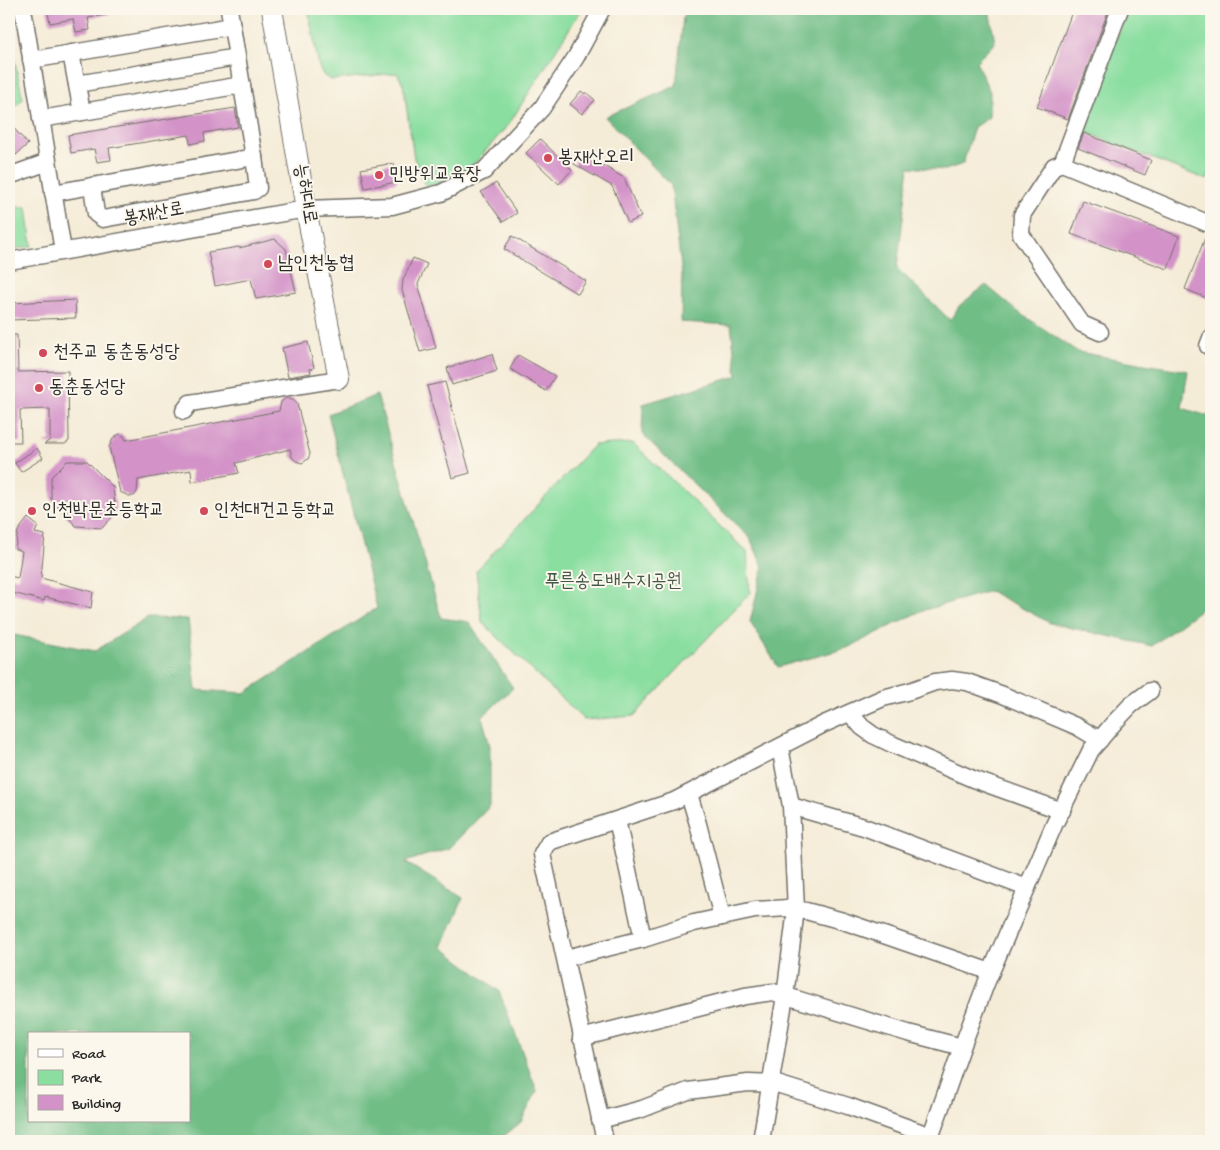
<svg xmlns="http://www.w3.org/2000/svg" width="1220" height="1150" font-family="'Gochi Hand','Poor Story',sans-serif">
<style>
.green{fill:#8adea0;stroke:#5a8466}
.forest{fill:#6fbd86;stroke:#4d7458;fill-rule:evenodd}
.building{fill:#d392c8}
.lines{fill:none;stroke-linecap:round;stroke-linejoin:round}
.minor-casing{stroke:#726f68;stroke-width:19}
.major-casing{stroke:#726f68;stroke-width:22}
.minor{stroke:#fff;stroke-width:16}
.major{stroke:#fff;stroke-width:20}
.poi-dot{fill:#d1495b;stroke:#fbf7ec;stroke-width:2}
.labels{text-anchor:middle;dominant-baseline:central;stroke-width:4;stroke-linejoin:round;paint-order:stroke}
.poi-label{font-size:19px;fill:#2b2b2b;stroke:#fbf7ec;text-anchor:start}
.street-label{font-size:19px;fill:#2b2b2b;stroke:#fbf7ec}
.park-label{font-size:19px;fill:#435848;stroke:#fbf7ec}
</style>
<rect width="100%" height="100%" fill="#fbf7ec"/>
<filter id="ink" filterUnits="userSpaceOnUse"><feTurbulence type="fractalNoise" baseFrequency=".02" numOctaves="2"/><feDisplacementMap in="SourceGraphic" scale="10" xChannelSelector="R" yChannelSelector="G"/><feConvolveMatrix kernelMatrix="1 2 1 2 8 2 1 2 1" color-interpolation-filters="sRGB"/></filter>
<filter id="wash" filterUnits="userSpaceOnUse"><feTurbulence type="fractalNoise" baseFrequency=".0096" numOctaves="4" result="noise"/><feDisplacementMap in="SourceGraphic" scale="20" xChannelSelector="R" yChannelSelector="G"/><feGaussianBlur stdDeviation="1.12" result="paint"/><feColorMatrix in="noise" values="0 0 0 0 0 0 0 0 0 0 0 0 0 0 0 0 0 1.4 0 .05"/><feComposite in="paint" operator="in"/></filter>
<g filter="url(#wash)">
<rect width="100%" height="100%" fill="#f5ecd8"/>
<!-- green -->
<g class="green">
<path d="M308,9h274l-73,115 -34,39 -44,24 -7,-4 -10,-25 -11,-74 -6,-11 -65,7 -8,-4 -5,-9z"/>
<path d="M1128,9h83v161l-4,10 -127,-50z"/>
<path d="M9,35l14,64 -11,11 -3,-4z"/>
<path d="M11,207h16l5,39 -23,4v-41z"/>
<path d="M633,443l114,109 3,41 -116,123 -50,4 -102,-98 -6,-51 118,-126z"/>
</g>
<!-- forest -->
<g class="forest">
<path d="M687,9h302l6,34 -19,19 14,30 -1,25 -15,10 -11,37 -18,6 -36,-3 -12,101 53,52 10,-15 26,-20 31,26 61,41 66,12 44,7 -6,37 29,9v99l-6,90 -53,40 -102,-23 -60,-32 -69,20 -74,37 -69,19 -28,-45 13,-55 -13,-29 -108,-104 1,-30 94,-28 -6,-51 -50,-3 1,-47 -11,-90 -66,-68 71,-31 7,-69z"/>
<path d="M377,395l64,223 28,4 44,66 -31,29 8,29v60l-41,42 -44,14 58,36 -21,49 57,44 38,100 -16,31 -23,19h-489v-507l86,17 53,-33 40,1 8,71 49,3 132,-85 -49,-194zM29,1034h160v87h-160z"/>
</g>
<g id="blocks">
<!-- building -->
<g class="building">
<path d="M47,9h63l1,5 -23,4 2,12 -14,2 -3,-13 -23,4z"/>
<path d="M1073,9h36l-41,110 -31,-12z"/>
<path d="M581,91l4,3 1,-2 9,8 -13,14 -12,-10z"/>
<path d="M235,108l3,19 -34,6 1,8 -15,3 -1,-9 -80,13 2,12 -14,2 -3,-13 -23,4 -3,-18z"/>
<path d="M9,123l19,21 -12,11 -7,-8z"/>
<path d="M1084,133l67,27 -6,15 -67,-27z"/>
<path d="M540,139l32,31 -13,14 -33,-31z"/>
<path d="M581,152l43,26 17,39 -13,6 -16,-37 -38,-22z"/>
<path d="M394,163l3,19 -32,6 -4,-19z"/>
<path d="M496,183l21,30 -14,9 -22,-30z"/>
<path d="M1083,201l96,35 -11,33 -97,-35z"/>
<path d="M1211,232v68l-26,-11 22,-56z"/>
<path d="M512,236l74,45 -8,13 -74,-45z"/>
<path d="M275,239l11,10 10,43 -40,7 -5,-20 -36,7 -7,-34 31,-5v1z"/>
<path d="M413,258l14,6 -9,20 18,64 -16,4 -18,-62 1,-10z"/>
<path d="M75,300l1,18 -67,2v-17z"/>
<path d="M9,335h8l1,37 50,-1 1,70 -4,3h-21l6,-4v-31l-30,1 1,32h-12z"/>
<path d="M308,342l6,26 -4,1 1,4 -23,4 -6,-29z"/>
<path d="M492,354l5,17 -45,14 -5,-17z"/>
<path d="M518,355l37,21 -9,15 -36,-22z"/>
<path d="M445,382l25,91 -18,5 -25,-92z"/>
<path d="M286,398l7,1 4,5 13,50 -2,5 -6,4 -6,-2 -4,-4 -2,-8 -54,14 3,10 -47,9 -1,-12 -53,10 -1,12 -3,4h-5l-9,-4 -11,-45 5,-10 6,-3 4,2 2,4 153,-29 2,-9z"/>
<path d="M37,448l6,10 -22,14 -6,-9z"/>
<path d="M67,461h20l26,26 3,26 -14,15 -26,-2 -25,-27v-22z"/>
<path d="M28,518l10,8 -3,7 10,2 -4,43 52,14 -2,16 -46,-11 -1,4 -35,-9v-16l9,2 4,-27 -7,-2 3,-18z"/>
</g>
</g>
</g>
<g filter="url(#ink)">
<use href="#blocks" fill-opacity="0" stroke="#726f68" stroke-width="1"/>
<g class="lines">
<defs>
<g id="minor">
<path d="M23,9l40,242"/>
<path d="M1120,9l-58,154 145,60 4,-1"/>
<path d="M71,53l11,59"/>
<path d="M31,60l201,-34"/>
<path d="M77,84l160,-27"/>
<path d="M41,119l201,-34"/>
<path d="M1062,163l-8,3 -32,49 -1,19 61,90 18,8"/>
<path d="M9,176l39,-14"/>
<path d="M92,186l4,28 7,5 151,-28 4,-3 -4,-31 -25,-148"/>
<path d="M53,193l201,-36"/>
<path d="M9,261l297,-52 86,-3 49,-13 43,-22 58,-63 34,-51 26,-48"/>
<path d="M1208,346l3,-8"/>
<path d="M184,411l6,-8 149,-24"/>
<path d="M850,713l12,14 11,8 21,10 79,34 89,32"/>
<path d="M689,794l9,30 24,93"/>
<path d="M791,806l73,21 163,61"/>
<path d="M617,820l26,119"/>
<path d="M566,958l77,-19 51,-16 61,-13 33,-2 18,3 37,10 148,51"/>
<path d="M581,1038l164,-42 28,-4 135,41 54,14"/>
<path d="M600,1120l42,-11 46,-18 60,-8 29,1 71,22 83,30"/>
<path d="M605,1141l-63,-287 7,-12 125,-41 150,-77 59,-26 27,-7 25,-9 17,-2 15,2 36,13 75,32 22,13"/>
<path d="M761,1141l24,-145 11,-87 -5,-103 -11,-59"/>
<path d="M929,1141l33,-94 25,-66 67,-156 37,-75 22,-26 18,-19 19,-14"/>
</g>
<path id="major" d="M272,9l34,200 33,170"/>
</defs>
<!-- minor casing -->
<use href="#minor" class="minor-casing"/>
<!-- major casing -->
<use href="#major" class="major-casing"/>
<!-- minor -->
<use href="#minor" class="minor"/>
<!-- major -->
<use href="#major" class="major"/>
</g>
</g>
<!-- markers -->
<g class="poi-dot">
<circle cx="548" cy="158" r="5"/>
<circle cx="379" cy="175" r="5"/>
<circle cx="268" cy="264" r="5"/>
<circle cx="43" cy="353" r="5"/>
<circle cx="39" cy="388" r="5"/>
<circle cx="32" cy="511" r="5"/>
<circle cx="204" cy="511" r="5"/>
</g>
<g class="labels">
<!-- poi labels -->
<g class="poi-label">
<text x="558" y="158">봉재산오리</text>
<text x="389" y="175">민방위교육장</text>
<text x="278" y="264">남인천농협</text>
<text x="53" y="353">천주교 동춘동성당</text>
<text x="49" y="388">동춘동성당</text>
<text x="42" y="511">인천박문초등학교</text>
<text x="214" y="511">인천대건고등학교</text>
</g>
<!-- street labels -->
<g class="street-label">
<text transform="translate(304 194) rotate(80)">능허대로</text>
<text transform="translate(154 215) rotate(-10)">봉재산로</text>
</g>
<!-- park labels -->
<g class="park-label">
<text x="613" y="582">푸른송도배수지공원</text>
</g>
</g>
<!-- margin -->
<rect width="1220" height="1150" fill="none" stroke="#fbf7ec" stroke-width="30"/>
<!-- legend -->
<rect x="28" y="1032" width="162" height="90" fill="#fbf7ec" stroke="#a8a59f"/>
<rect x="38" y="1049" width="25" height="8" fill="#ffffff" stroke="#a8a59f"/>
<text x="72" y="1058" font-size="15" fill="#2b2b2b">Road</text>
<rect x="38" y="1070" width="25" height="15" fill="#8adea0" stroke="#a8a59f"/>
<text x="72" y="1082" font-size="15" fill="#2b2b2b">Park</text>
<rect x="38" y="1095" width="25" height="15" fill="#d392c8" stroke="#a8a59f"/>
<text x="72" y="1108" font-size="15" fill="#2b2b2b">Building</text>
</svg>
